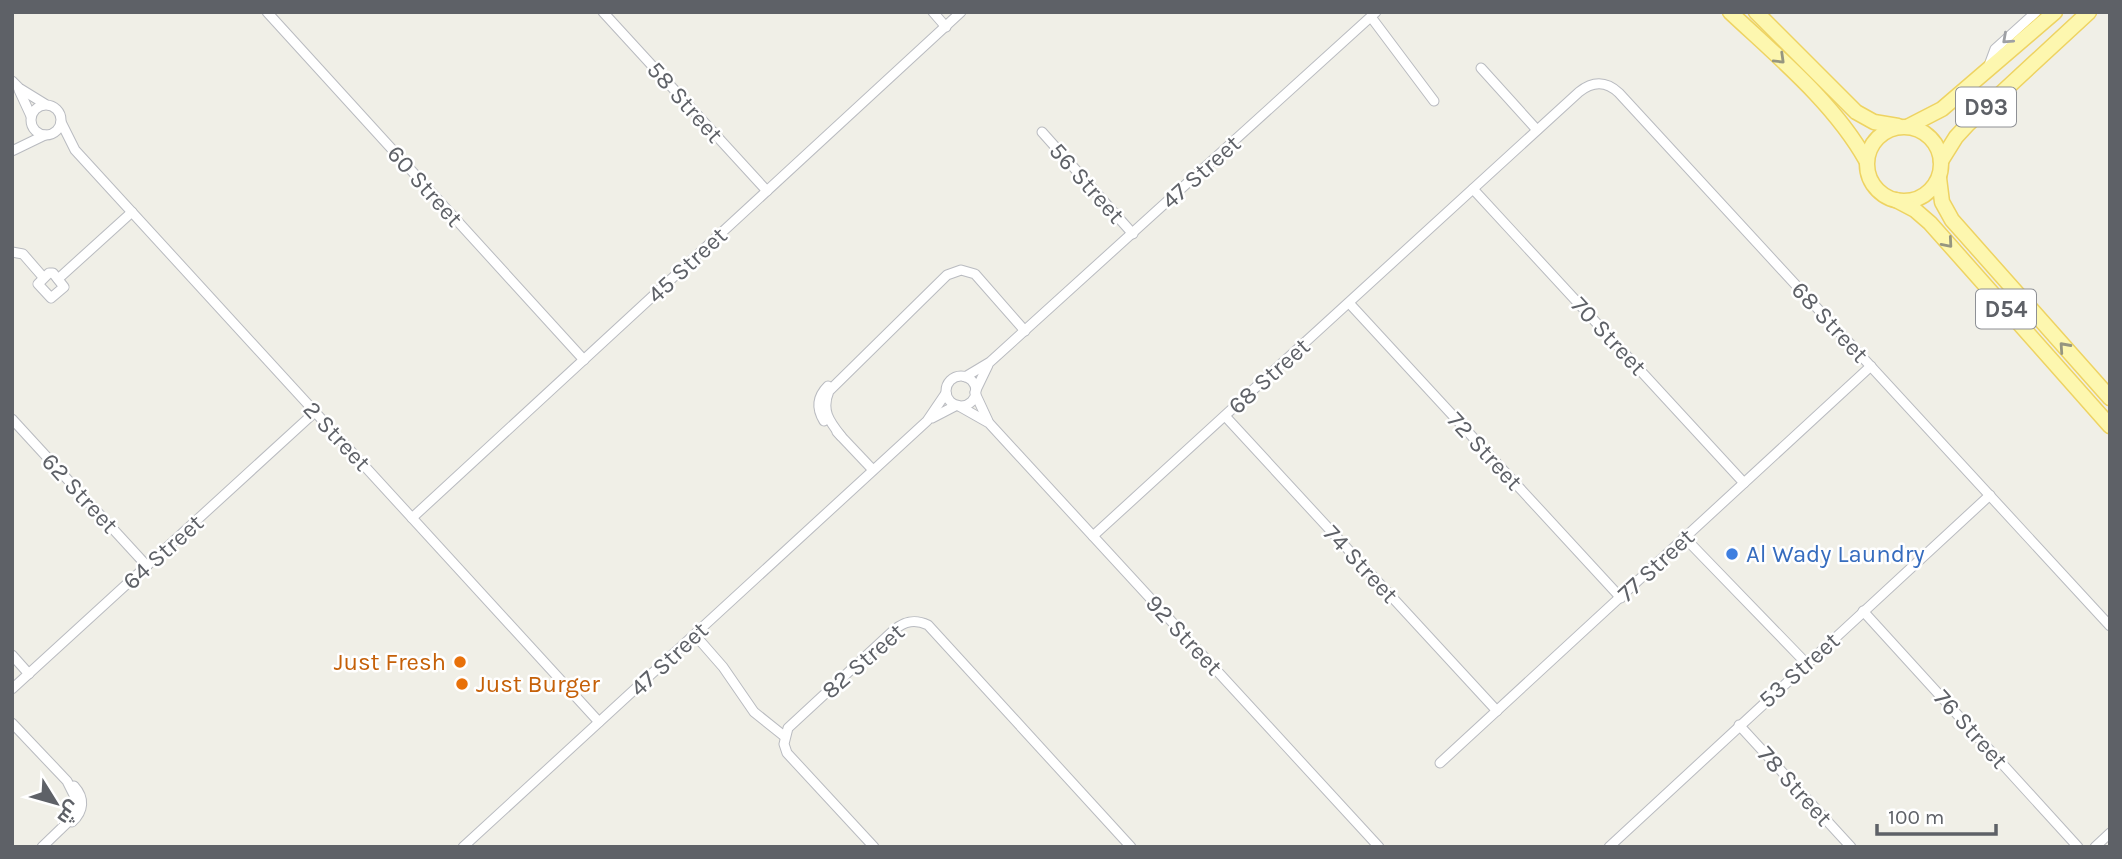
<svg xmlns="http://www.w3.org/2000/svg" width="2122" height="859" font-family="Karla,Cairo,sans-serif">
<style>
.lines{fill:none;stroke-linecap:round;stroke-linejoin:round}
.street-casing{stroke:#b9bbc0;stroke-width:11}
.primary-casing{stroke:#eed362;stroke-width:17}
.street{stroke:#fff;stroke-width:9}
.primary{stroke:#fdf7af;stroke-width:14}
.oneway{stroke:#9ea0a4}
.oneway2{stroke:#969680}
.shop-dot{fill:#3f7fe0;stroke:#fff;stroke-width:2.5}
.food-dot{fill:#e8710a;stroke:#fff;stroke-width:2.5}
.labels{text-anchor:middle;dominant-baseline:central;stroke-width:5;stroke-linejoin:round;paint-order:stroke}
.shield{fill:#fff;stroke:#8e9095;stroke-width:2}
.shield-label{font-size:23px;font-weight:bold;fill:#5e6167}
.street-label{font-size:24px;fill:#5e6167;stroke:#fff}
.shop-label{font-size:24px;fill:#366cbe;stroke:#fff;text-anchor:start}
.food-label{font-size:24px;fill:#c56008;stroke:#fff;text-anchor:end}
</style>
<rect width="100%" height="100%" fill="#f0efe7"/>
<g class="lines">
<defs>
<g id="street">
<path d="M267,12l317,348"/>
<path d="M603,12l164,179"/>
<path d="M933,12l13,15"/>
<path d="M1371,17l63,84"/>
<path d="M1481,68l56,62"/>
<path d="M1988,68l7,-19 41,-37"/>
<path d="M12,81l7,7 26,16"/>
<path d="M19,90l12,26"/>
<circle cx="46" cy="120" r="15"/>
<path d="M61,122l14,28 524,572"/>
<path d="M1042,132l91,102"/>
<path d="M12,151l33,-16"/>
<path d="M1473,189l271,294"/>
<path d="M12,252l11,2 20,23"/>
<path d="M49,273h4l11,14 -13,11 -13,-14z"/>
<path d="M58,279l74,-67"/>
<path d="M1350,304l271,294"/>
<circle cx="961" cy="391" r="15"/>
<path d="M965,377l25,-15 386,-350"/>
<path d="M975,392l13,-27"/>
<path d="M975,393l13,28"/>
<path d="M959,406l30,17 390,424"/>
<path d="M1225,416l272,295"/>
<path d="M932,418l25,-13"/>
<path d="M12,419l135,147"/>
<path d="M824,421c-8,-13 -7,-24 4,-35"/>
<path d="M837,432l36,38"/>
<path d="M841,436c-12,-15 -20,-26 -12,-45l118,-116 14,-5 14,4 50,57"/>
<path d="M412,518l549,-506"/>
<path d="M1093,536l486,-444c14,-11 27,-11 40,1l491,533"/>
<path d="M1684,537l122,126"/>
<path d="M1863,611l215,236"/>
<path d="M695,635l28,32 31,45 30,24"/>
<path d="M12,655l17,19"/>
<path d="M12,689l303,-277"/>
<path d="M12,723l55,58 8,16 -1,12 -5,12 -27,26"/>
<path d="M1739,725l112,122"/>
<path d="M1440,763l431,-397"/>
<path d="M72,822c12,-11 13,-24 2,-36"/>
<path d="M463,847l464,-426 19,-28"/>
<path d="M874,847l-87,-94 -3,-9 4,-16 106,-98c11,-9 21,-11 34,-5l203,222"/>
<path d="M1609,847l381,-352"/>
<path d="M2095,847l15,-14"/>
</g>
<g id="primary">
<path d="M1730,12c48,45 104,91 136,148"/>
<path d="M1756,12l100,100 18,10 24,4"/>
<path d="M1909,126l33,-17 113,-97"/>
<circle cx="1904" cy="164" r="37"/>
<path d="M1941,161l15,-24 12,-13 121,-112"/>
<path d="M1939,178l3,24 10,18 158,178"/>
<path d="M1896,200l19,10 15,13 180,203"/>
</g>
</defs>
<!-- street casing -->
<use href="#street" class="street-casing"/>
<!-- primary casing -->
<use href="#primary" class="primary-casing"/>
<!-- street -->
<use href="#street" class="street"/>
<!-- primary -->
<use href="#primary" class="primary"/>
</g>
<!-- one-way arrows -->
<defs><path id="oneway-chevron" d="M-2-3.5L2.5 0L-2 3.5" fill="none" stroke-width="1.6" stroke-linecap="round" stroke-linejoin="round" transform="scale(1.75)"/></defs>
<use class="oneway" href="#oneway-chevron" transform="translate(2007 39) rotate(138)"/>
<g class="oneway2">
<use href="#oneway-chevron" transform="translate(1780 59) rotate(44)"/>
<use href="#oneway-chevron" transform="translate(1948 243) rotate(49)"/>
<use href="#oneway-chevron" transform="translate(2064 347) rotate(-132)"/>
</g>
<!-- markers -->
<circle class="shop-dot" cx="1732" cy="554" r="7"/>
<g class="food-dot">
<circle cx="460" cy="662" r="7"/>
<circle cx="462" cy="684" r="7"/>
</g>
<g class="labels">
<!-- shield labels -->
<g class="shield">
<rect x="1956" y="87.5" width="60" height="39" rx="5"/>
<rect x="1976" y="289.5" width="60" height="39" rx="5"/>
</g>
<g class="shield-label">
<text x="1986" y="107">D93</text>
<text x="2006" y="309">D54</text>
</g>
<!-- street labels -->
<g class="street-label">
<text transform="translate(685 102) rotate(48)">58 Street</text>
<text transform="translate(1201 172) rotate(-42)">47 Street</text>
<text transform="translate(1087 183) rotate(48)">56 Street</text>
<text transform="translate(425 186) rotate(48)">60 Street</text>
<text transform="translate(687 265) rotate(-43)">45 Street</text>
<text transform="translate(1830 322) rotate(47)">68 Street</text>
<text transform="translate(1609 336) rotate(47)">70 Street</text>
<text transform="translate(1269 376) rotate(-42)">68 Street</text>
<text transform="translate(337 436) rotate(47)">2 Street</text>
<text transform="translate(1485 451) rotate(47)">72 Street</text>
<text transform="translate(80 493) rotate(47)">62 Street</text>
<text transform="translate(163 552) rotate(-42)">64 Street</text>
<text transform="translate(1361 564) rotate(47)">74 Street</text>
<text transform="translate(1656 565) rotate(-43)">77 Street</text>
<text transform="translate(1184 635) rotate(47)">92 Street</text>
<text transform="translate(669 659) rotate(-43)">47 Street</text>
<text transform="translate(863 661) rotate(-41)">82 Street</text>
<text transform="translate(1799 670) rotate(-42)">53 Street</text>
<text transform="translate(1971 729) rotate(48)">76 Street</text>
<text transform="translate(1795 786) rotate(48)">78 Street</text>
</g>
<!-- shop labels -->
<g class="shop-label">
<text x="1746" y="554">Al Wady Laundry</text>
</g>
<!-- food labels -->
<g class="food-label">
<text x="446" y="662">Just Fresh</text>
<text x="476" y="684" text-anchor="start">Just Burger</text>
</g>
</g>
<!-- border -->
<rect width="2122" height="859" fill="none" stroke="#5e6167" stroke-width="28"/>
<!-- north arrow -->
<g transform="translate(56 803) rotate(127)" stroke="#ffffff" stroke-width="5" paint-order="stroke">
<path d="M0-5L12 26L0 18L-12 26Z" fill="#5e6167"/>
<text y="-10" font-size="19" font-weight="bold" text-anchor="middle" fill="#5e6167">ش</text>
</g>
<!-- scale -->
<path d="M1877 824v10h119v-10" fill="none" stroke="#5e6167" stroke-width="3.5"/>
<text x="1888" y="824" font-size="21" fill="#5e6167" stroke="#ffffff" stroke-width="5" paint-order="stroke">100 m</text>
</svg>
